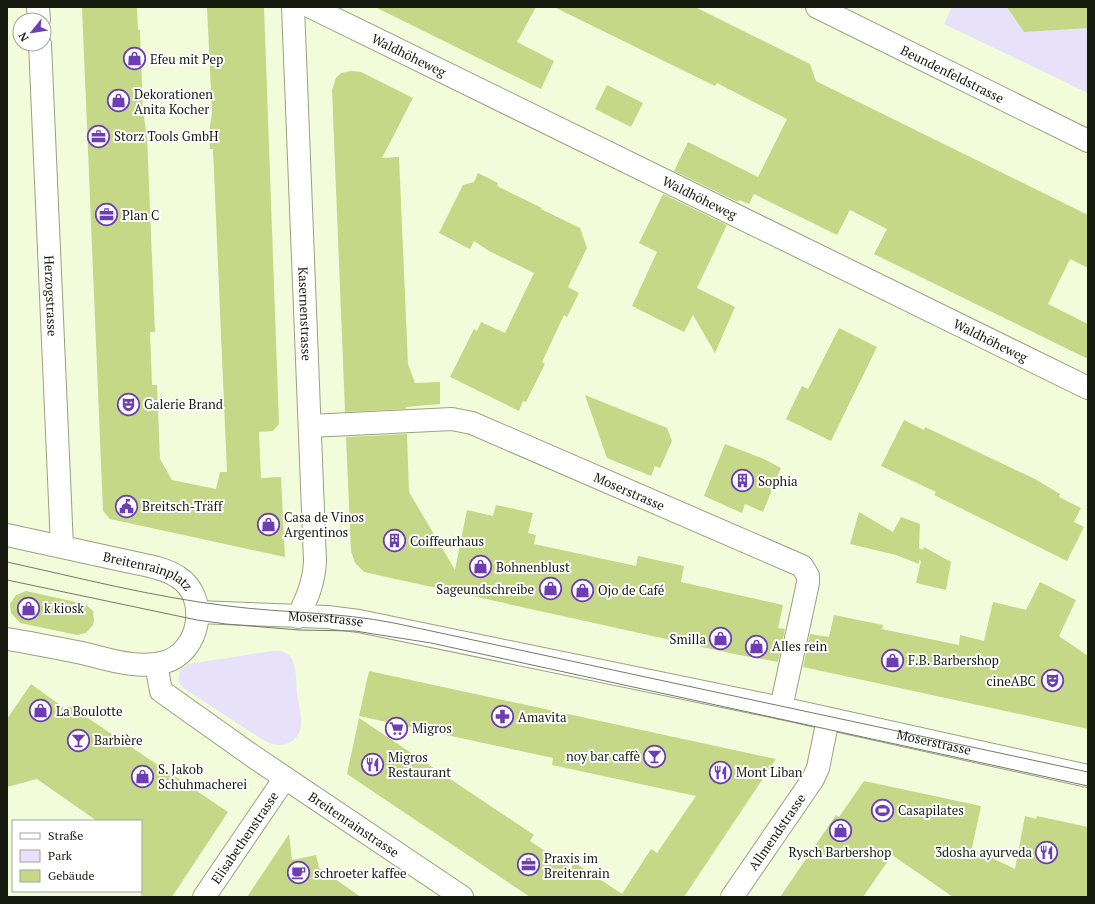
<svg xmlns="http://www.w3.org/2000/svg" width="1095" height="904" font-family="'PT Serif',serif">
<style>
.green{fill:#e8e1fa}
.building{fill:#c5d887}
.lines{fill:none;stroke-linecap:round;stroke-linejoin:round}
.minor-casing{stroke:#99a181;stroke-width:24}
.minor{stroke:#fff;stroke-width:22}
.tram{stroke:#747a64;stroke-width:1}
.labels{text-anchor:middle;dominant-baseline:central;stroke-width:4;stroke-linejoin:round;paint-order:stroke}
.street-label{font-size:13px;fill:#171a0e;stroke:#fff}
.poi-label{font-size:13px;fill:#171a0e;stroke:#fff;text-anchor:start}
</style>
<rect width="100%" height="100%" fill="#f3fcda"/>
<!-- green -->
<g class="green">
<path d="M952,7h136v86l-144,-69z"/>
<path d="M272,651c7,-1 13,0 18,5 7,9 6,25 7,36 1,11 5,24 4,34 -3,19 -22,23 -36,15l-82,-53 -5,-8 2,-9 8,-7z"/>
</g>
<!-- building -->
<g class="building">
<path d="M82,7h55l1,23h2l3,81 4,25 8,196h-5l2,53h5l3,74 12,21 44,9 4,-17h7l-14,-323h-3l-1,-17 3,-19 -5,-106h57l15,417 -6,7 -14,1 2,46 20,-1 4,80 -175,-38 -7,-8z"/>
<path d="M375,7h161l-19,35 37,19 -13,28z"/>
<path d="M554,7h141l115,57 6,17 272,134v53l-18,-9 -22,45 40,20v35l-214,-105 13,-25 -37,-19 -13,25 -83,-41 -5,10 -10,-4 -1,2 -64,-31 14,-29 70,35 29,-58 -70,-36 -2,3z"/>
<path d="M1007,7h81v21l-64,4z"/>
<path d="M351,71l10,1 52,26 -31,60 17,-1 9,207 7,19 25,-1v22l-34,3v2l-61,3 -13,-322 4,-12 5,-5z"/>
<path d="M607,85l36,18 -12,24 -36,-18z"/>
<path d="M478,173l20,10 -1,3 45,22 -1,1 39,19 7,20 -19,39 11,6 -12,24 -3,-2 -22,47 3,2 -19,38 -3,-1 -4,10 -69,-34 24,-48 3,2 4,-9 24,11 29,-60 -45,-22 -15,-10 -4,8 -31,-16 24,-48 11,-3z"/>
<path d="M663,194l64,31 -30,63 38,19 -20,46 -22,-38 -9,17 -52,-26 25,-54 -18,-9z"/>
<path d="M839,328l38,19 -46,94 -45,-22 16,-33 6,3z"/>
<path d="M585,395l82,33 5,13 -12,27 -5,-2 -4,10 -44,-18z"/>
<path d="M904,420l20,10 1,-3 110,52 25,15 -1,3 22,11 -7,14 10,5 -17,34 -133,-66 2,-3 -55,-26z"/>
<path d="M407,434l2,58 46,78 12,-60 26,6 3,-11 37,8 -5,20 8,2 -2,9 102,22 2,-10 46,10 -3,16 102,23 -5,23 7,1 -7,33 -44,-8 -370,-82 -9,-9 -4,-12 -5,-114z"/>
<path d="M725,444l39,15 17,9 -18,44 -18,-8 -3,9 -38,-17z"/>
<path d="M859,512l34,20 8,-15 19,7 -1,24 4,2 1,-3 27,15 -5,28 -30,-7 5,-22 -2,-1v4l-23,-9 -46,-11z"/>
<path d="M1040,582l36,18 -17,36 29,20v73l-285,-62 7,-33 19,3 5,-22 49,10 -1,4 77,16 1,-10 24,6 9,-39 33,8z"/>
<path d="M26,591l59,13 8,7 1,9 -1,5 -7,8 -9,2 -57,-12 -9,-10 -1,-9 6,-9z"/>
<path d="M369,671l407,88 -92,138h-154l-183,-123 12,-56 175,117 -4,6 41,27 3,-6 48,32 29,-45 6,4 39,-57 -144,-31 1,-7 -194,-42z"/>
<path d="M31,684l36,26 3,-4 158,106 -56,85h-31v-76h-44l-60,-42 -30,8v-68z"/>
<path d="M864,781l117,25 -9,42 43,21 10,-53 11,3 1,-3 51,11v70h-135l-61,-42 -29,42h-83l56,-82 3,2z"/>
<path d="M289,834l3,26 24,-5 3,13 42,29h-114z"/>
</g>
<g class="lines">
<defs>
<g id="minor">
<path d="M38,7l1,13"/>
<path id="s1" d="M293,7l22,554c-1,22 -8,37 -17,56"/>
<path id="s2" d="M311,7l777,381"/>
<path id="s3" d="M817,7l271,134"/>
<path id="s4" d="M40,44l22,503"/>
<path id="s5" d="M310,426l142,-7 20,4 330,143 6,10v7l-27,125"/>
<path id="s6" d="M7,535c40,9 79,17 119,26 17,4 37,6 52,16 32,20 22,75 -13,85 -27,8 -57,-3 -83,-9 -25,-5 -50,-10 -75,-14"/>
<path id="s7" d="M197,612l130,5 32,4 422,87 307,68"/>
<path id="s8" d="M156,664l5,27 93,66 208,140"/>
<path id="s9" d="M204,897l81,-119"/>
<path id="s10" d="M732,897l81,-118 5,-11 10,-49"/>
</g>
</defs>
<!-- minor casing -->
<use href="#minor" class="minor-casing"/>
<!-- minor -->
<use href="#minor" class="minor"/>
<!-- tram -->
<g class="tram">
<path d="M7,562c73,16 146,35 221,44 55,7 111,6 166,17l694,149"/>
<path d="M7,580l190,40 29,4 73,6 56,1 76,12 657,143"/>
</g>
</g>
<!-- icons -->
<defs>
<symbol id="shop-ring" viewBox="-11 -11 22 22"><circle r="9.5" fill="#fff" stroke="#6c3db5" stroke-width="1.5"/><path d="M-5-2.5h2.3a2.7 3.5 0 0 1 5.4 0H5L5.5 6h-11ZM-1.5-2.5h3a1.5 2.3 0 0 0-3 0Z" fill="#6c3db5"/></symbol>
<symbol id="office-ring" viewBox="-11 -11 22 22"><circle r="9.5" fill="#fff" stroke="#6c3db5" stroke-width="1.5"/><path d="M-6-3h4V-5.5h4V-3h4V5H-6ZM-1-4.5V-3h2v-1.5ZM-6 0V1H6V0Z" fill="#6c3db5"/></symbol>
<symbol id="theatre-ring" viewBox="-11 -11 22 22"><circle r="9.5" fill="#fff" stroke="#6c3db5" stroke-width="1.5"/><path d="M-5-5.5Q0-4 5-5.5V0Q5 5 0 6Q-5 5-5 0ZM-3.3-2.5H-1v1.5H-3.3ZM1-2.5H3.3v1.5H1ZM-2.8 1Q0 5.5 2.8 1Z" fill="#6c3db5"/></symbol>
<symbol id="building-ring" viewBox="-11 -11 22 22"><circle r="9.5" fill="#fff" stroke="#6c3db5" stroke-width="1.5"/><path d="M-4-6H4V6H1V3H-1V6H-4ZM-2.5-4.3h1.7v1.8h-1.7ZM.8-4.3h1.7v1.8H.8ZM-2.5-1h1.7V.8h-1.7ZM.8-1h1.7V.8H.8Z" fill="#6c3db5"/></symbol>
<symbol id="civic-ring" viewBox="-11 -11 22 22"><circle r="9.5" fill="#fff" stroke="#6c3db5" stroke-width="1.5"/><path d="M-.6-6.5H3V-4.5H.6V-3L4-1V1h2V6H-6V1h2V-1L-.6-3ZM-1.2 2.5V6h2.4V2.5Z" fill="#6c3db5"/></symbol>
<symbol id="pharmacy-ring" viewBox="-11 -11 22 22"><circle r="9.5" fill="#fff" stroke="#6c3db5" stroke-width="1.5"/><path d="M-2-6h4v4h4v4h-4v4h-4v-4h-4v-4h4Z" fill="#6c3db5"/></symbol>
<symbol id="supermarket-ring" viewBox="-11 -11 22 22"><circle r="9.5" fill="#fff" stroke="#6c3db5" stroke-width="1.5"/><path d="M-6-5.5h2.5l.6 2H6L4.5 2H-2.5L-4.4-4H-6ZM-1.5 3.2a1.3 1.3 0 1 0 .1 0ZM3 3.2a1.3 1.3 0 1 0 .1 0Z" fill="#6c3db5"/></symbol>
<symbol id="bar-ring" viewBox="-11 -11 22 22"><circle r="9.5" fill="#fff" stroke="#6c3db5" stroke-width="1.5"/><path d="M-6-5H6L.8 .8V4.5H3.5V6h-7V4.5H-.8V.8Z" fill="#6c3db5"/></symbol>
<symbol id="restaurant-ring" viewBox="-11 -11 22 22"><circle r="9.5" fill="#fff" stroke="#6c3db5" stroke-width="1.5"/><path d="M-5-6h1v4h1v-4h1v4h1v-4h1v5L-1.5 .5V6h-2V.5L-5-1ZM5-6V6H3V1.5H1.5Q1.5-4 5-6Z" fill="#6c3db5"/></symbol>
<symbol id="stadium-ring" viewBox="-11 -11 22 22"><circle r="9.5" fill="#fff" stroke="#6c3db5" stroke-width="1.5"/><path d="M0-5a6.5 5 0 1 0 0 10a6.5 5 0 1 0 0-10ZM-3.5-1.8h7v3.6h-7Z" fill="#6c3db5"/></symbol>
<symbol id="cafe-ring" viewBox="-11 -11 22 22"><circle r="9.5" fill="#fff" stroke="#6c3db5" stroke-width="1.5"/><path d="M-5.5-4.5H6V0H3Q3 3.5 0 3.5H-2.5Q-5.5 3.5-5.5 0ZM3-3.2v2h1.7v-2ZM-6 4.5H4V6H-6Z" fill="#6c3db5"/></symbol>
</defs>
<g fill-rule="evenodd">
<use href="#shop-ring" x="122" y="46" width="25" height="25"/>
<use href="#shop-ring" x="106" y="88" width="25" height="25"/>
<use href="#office-ring" x="86" y="124" width="25" height="25"/>
<use href="#office-ring" x="94" y="202" width="25" height="25"/>
<use href="#theatre-ring" x="116" y="392" width="25" height="25"/>
<use href="#building-ring" x="730" y="468" width="25" height="25"/>
<use href="#civic-ring" x="114" y="494" width="25" height="25"/>
<use href="#shop-ring" x="256" y="512" width="25" height="25"/>
<use href="#building-ring" x="382" y="528" width="25" height="25"/>
<use href="#shop-ring" x="468" y="554" width="25" height="25"/>
<use href="#shop-ring" x="538" y="576" width="25" height="25"/>
<use href="#shop-ring" x="570" y="578" width="25" height="25"/>
<use href="#shop-ring" x="16" y="596" width="25" height="25"/>
<use href="#shop-ring" x="708" y="626" width="25" height="25"/>
<use href="#shop-ring" x="744" y="634" width="25" height="25"/>
<use href="#shop-ring" x="880" y="648" width="25" height="25"/>
<use href="#theatre-ring" x="1040" y="668" width="25" height="25"/>
<use href="#shop-ring" x="28" y="698" width="25" height="25"/>
<use href="#pharmacy-ring" x="490" y="704" width="25" height="25"/>
<use href="#supermarket-ring" x="384" y="716" width="25" height="25"/>
<use href="#bar-ring" x="66" y="728" width="25" height="25"/>
<use href="#bar-ring" x="642" y="744" width="25" height="25"/>
<use href="#restaurant-ring" x="360" y="752" width="25" height="25"/>
<use href="#restaurant-ring" x="708" y="760" width="25" height="25"/>
<use href="#shop-ring" x="130" y="764" width="25" height="25"/>
<use href="#stadium-ring" x="870" y="798" width="25" height="25"/>
<use href="#shop-ring" x="828" y="818" width="25" height="25"/>
<use href="#restaurant-ring" x="1034" y="840" width="25" height="25"/>
<use href="#office-ring" x="516" y="852" width="25" height="25"/>
<use href="#cafe-ring" x="286" y="860" width="25" height="25"/>
</g>
<g class="labels">
<!-- street labels -->
<g class="street-label">
<text stroke="none"><textPath href="#s2" startOffset="109">Waldhöheweg</textPath></text>
<text stroke="none"><textPath href="#s3" startOffset="151">Beundenfeldstrasse</textPath></text>
<text stroke="none"><textPath href="#s2" startOffset="433">Waldhöheweg</textPath></text>
<text stroke="none"><textPath href="#s4" startOffset="252">Herzogstrasse</textPath></text>
<text stroke="none"><textPath href="#s1" startOffset="307">Kasernenstrasse</textPath></text>
<text stroke="none"><textPath href="#s2" startOffset="757">Waldhöheweg</textPath></text>
<text stroke="none"><textPath href="#s5" startOffset="334">Moserstrasse</textPath></text>
<text stroke="none"><textPath href="#s6" startOffset="146">Breitenrainplatz</textPath></text>
<text stroke="none"><textPath href="#s7" startOffset="129">Moserstrasse</textPath></text>
<text stroke="none"><textPath href="#s7" startOffset="750">Moserstrasse</textPath></text>
<text stroke="none"><textPath href="#s8" startOffset="262">Breitenrainstrasse</textPath></text>
<text stroke="none"><textPath href="#s10" startOffset="79">Allmendstrasse</textPath></text>
<text stroke="none"><textPath href="#s9" startOffset="72">Elisabethenstrasse</textPath></text>
</g>
<!-- poi labels -->
<g class="poi-label">
<text x="150" y="59">Efeu mit Pep</text>
<text x="134" y="94">Dekorationen<tspan x="134" dy="15">Anita Kocher</tspan></text>
<text x="114" y="136">Storz Tools GmbH</text>
<text x="122" y="215">Plan C</text>
<text x="144" y="404">Galerie Brand</text>
<text x="758" y="481">Sophia</text>
<text x="142" y="506">Breitsch-Träff</text>
<text x="284" y="517">Casa de Vinos<tspan x="284" dy="15">Argentinos</tspan></text>
<text x="410" y="541">Coiffeurhaus</text>
<text x="496" y="567">Bohnenblust</text>
<text x="534" y="589" text-anchor="end">Sageundschreibe</text>
<text x="598" y="590">Ojo de Café</text>
<text x="44" y="608">k kiosk</text>
<text x="706" y="639" text-anchor="end">Smilla</text>
<text x="772" y="646">Alles rein</text>
<text x="908" y="660">F.B. Barbershop</text>
<text x="1036" y="681" text-anchor="end">cineABC</text>
<text x="56" y="711">La Boulotte</text>
<text x="518" y="717">Amavita</text>
<text x="412" y="728">Migros</text>
<text x="94" y="740">Barbière</text>
<text x="640" y="756" text-anchor="end">noy bar caffè</text>
<text x="388" y="757">Migros<tspan x="388" dy="15">Restaurant</tspan></text>
<text x="158" y="769">S. Jakob<tspan x="158" dy="15">Schuhmacherei</tspan></text>
<text x="736" y="772">Mont Liban</text>
<text x="898" y="810">Casapilates</text>
<text x="840" y="852" text-anchor="middle">Rysch Barbershop</text>
<text x="1032" y="852" text-anchor="end">3dosha ayurveda</text>
<text x="544" y="858">Praxis im<tspan x="544" dy="15">Breitenrain</tspan></text>
<text x="314" y="873">schroeter kaffee</text>
</g>
</g>
<!-- border -->
<rect width="1095" height="904" fill="none" stroke="#171a0e" stroke-width="16"/>
<!-- legend -->
<rect x="12" y="820" width="130" height="72" fill="#ffffff" stroke="#a2a39f"/>
<rect x="20" y="833" width="20" height="6" fill="#ffffff" stroke="#a2a39f"/>
<text x="48" y="840" font-size="12" fill="#171a0e">Straße</text>
<rect x="20" y="850" width="20" height="12" fill="#e8e1fa" stroke="#a2a39f"/>
<text x="48" y="860" font-size="12" fill="#171a0e">Park</text>
<rect x="20" y="870" width="20" height="12" fill="#c5d887" stroke="#a2a39f"/>
<text x="48" y="880" font-size="12" fill="#171a0e">Gebäude</text>
<!-- north arrow -->
<g transform="translate(32 32) rotate(240)"><circle r="19" fill="#ffffff" stroke="#a2a39f"/>
<path d="M0-3L7 15L0 10L-7 15Z" fill="#6c3db5"/>
<text y="-6" font-size="11" font-weight="bold" text-anchor="middle" fill="#171a0e">N</text>
</g>
</svg>
